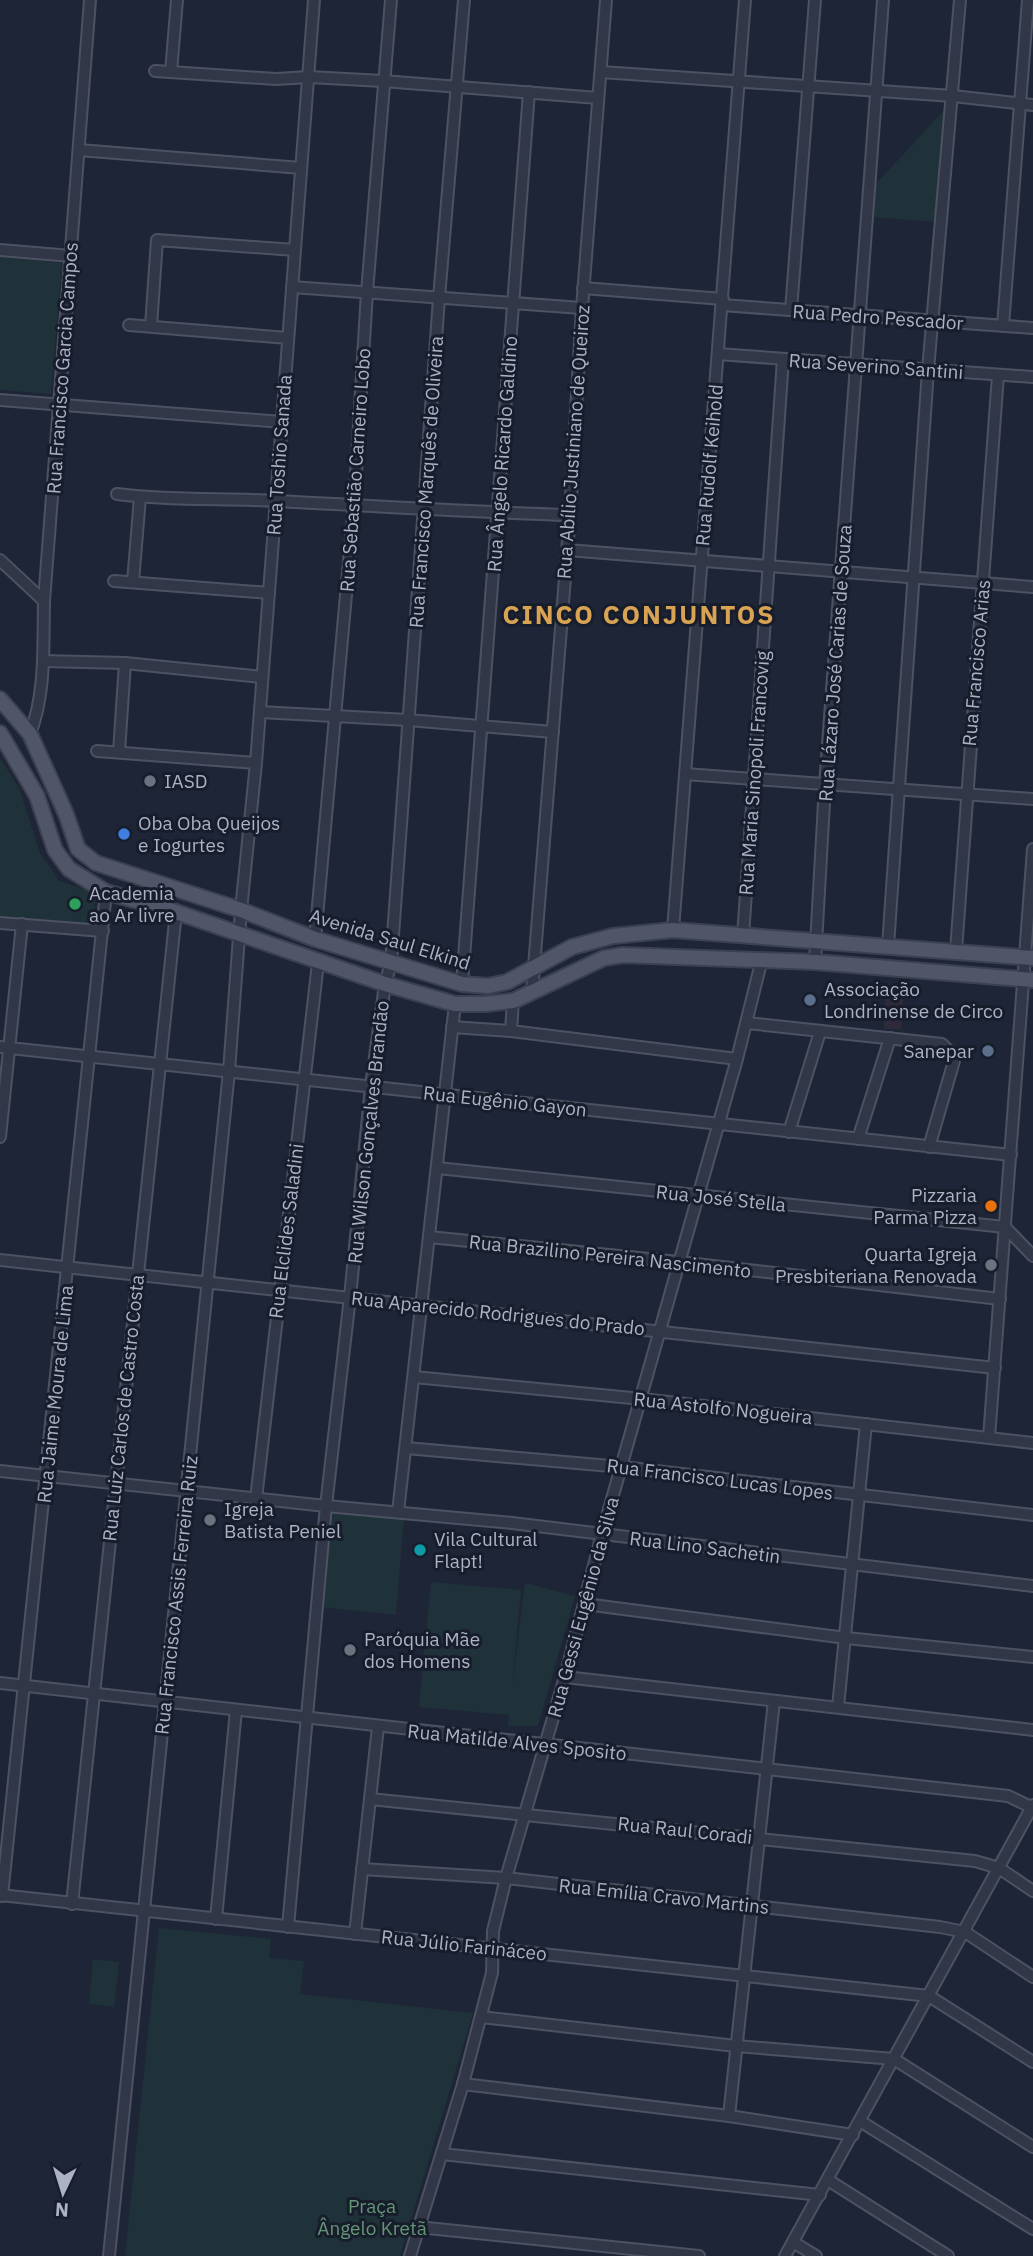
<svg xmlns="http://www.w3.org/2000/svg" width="1033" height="2256" font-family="'IBM Plex Sans',sans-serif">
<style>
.medical{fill:#2f2a39}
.green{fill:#203239}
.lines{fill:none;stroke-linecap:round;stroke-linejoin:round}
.minor-casing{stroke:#4d5263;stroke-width:14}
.major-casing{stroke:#3c4151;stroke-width:18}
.minor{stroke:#323748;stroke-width:10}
.major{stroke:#505668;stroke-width:14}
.worship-dot{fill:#6b7280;stroke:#181d2c;stroke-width:2.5}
.shop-dot{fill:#3f7fe0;stroke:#181d2c;stroke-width:2.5}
.leisure-dot{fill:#2e9e5b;stroke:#181d2c;stroke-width:2.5}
.service-dot{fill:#5c6f8a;stroke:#181d2c;stroke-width:2.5}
.food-dot{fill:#e8710a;stroke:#181d2c;stroke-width:2.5}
.culture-dot{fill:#0f9aa8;stroke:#181d2c;stroke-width:2.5}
.labels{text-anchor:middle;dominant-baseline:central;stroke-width:6;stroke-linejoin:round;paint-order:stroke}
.street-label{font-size:19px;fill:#acb1c5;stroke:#181d2c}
.poi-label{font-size:19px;fill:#acb1c5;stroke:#181d2c;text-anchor:start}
.park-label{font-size:19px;fill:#639677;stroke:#181d2c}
.district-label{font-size:26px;font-weight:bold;letter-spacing:2px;fill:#d8a454;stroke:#181d2c}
</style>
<rect width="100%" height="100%" fill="#1e2537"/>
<!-- medical -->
<path class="medical" d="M886,984l18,1 -3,44h-17z"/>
<!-- green -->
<g class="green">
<path d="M946,108l-11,114 -61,-5 2,-33z"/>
<path d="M0,257l62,6 -11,131 -51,-4z"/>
<path d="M0,758l19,30 21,65 19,28 36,12 -1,30 -94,-6z"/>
<path d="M340,1509l64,9 -8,97 -75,-8 12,-94z"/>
<path d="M431,1582l90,8 -9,96 13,-103 50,13 -37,130h-30l1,-11 -90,-8z"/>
<path d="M159,1928l112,11 -2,19 35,3 -4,33 173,19 -73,243h-275z"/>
<path d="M93,1959l26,3 -5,45 -25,-3z"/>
</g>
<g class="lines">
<defs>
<g id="minor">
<path d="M155,71l121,8 33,-2 74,4 215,17"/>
<path d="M171,72l6,-72"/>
<path d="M601,72l352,24 80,9"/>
<path d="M79,150l222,18"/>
<path d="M0,250l71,6"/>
<path d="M292,287l290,21"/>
<path d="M583,288l140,11"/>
<path d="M722,305l311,23"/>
<path d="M791,310l24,-310"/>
<path d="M129,325l159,13"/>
<path d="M151,326l6,-86 138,10"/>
<path d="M1003,326l25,-326"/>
<path d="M718,354l315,23"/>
<path d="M0,400l282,22"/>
<path d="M117,494c53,7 106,4 160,7 98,5 195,11 293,14"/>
<path d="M567,550l466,37"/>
<path d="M0,560l44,41"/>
<path d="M114,581l155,12"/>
<path d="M133,582l7,-85"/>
<path d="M43,661l82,2 137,14"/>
<path d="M260,712l148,8 145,12"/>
<path d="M30,734c16,-41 13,-89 14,-133l46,-601"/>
<path d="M97,751l159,12"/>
<path d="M119,752l6,-89"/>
<path d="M685,774l348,25"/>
<path d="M0,923l103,8"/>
<path d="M673,930l72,-930"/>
<path d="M743,936l40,-577"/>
<path d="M315,939l39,-433 13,-214 24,-292"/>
<path d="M888,946l40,-576 32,-370"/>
<path d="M956,951l42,-576"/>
<path d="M815,962l10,-177 58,-785"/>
<path d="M462,984l67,-892"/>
<path d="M532,992l38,-477 12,-207 24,-308"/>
<path d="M747,1023l195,21 10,10 2,7 -25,86"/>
<path d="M452,1027l59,4 226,28"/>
<path d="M511,1031l2,-30"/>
<path d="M0,1047l1011,108"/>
<path d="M789,1132l31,-100"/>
<path d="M0,1137l22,-213"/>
<path d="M858,1139l32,-101"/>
<path d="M437,1168l568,59"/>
<path d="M1005,1227l28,29"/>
<path d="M429,1237l250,25 321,37"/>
<path d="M0,1260l995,108"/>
<path d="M414,1377l228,22 391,44"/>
<path d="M989,1438l44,-589"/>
<path d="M406,1448l216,19 411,48"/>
<path d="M0,1471l326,35 186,17 521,63"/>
<path d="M256,1499l62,-536"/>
<path d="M398,1512l57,-508"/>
<path d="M585,1604l261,34 187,19"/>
<path d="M565,1677l468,53"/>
<path d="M0,1683l1008,113 25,12"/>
<path d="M838,1707l28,-283"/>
<path d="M370,1799l605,62 24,7 34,23"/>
<path d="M362,1869l144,9 434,49 25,5 68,45"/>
<path d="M0,1895l929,101 104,66"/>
<path d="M2,1896l104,-1004"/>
<path d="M72,1904l104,-992"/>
<path d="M216,1919l20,-209"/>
<path d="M288,1927l38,-421 24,-209 21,-211 14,-102 6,-21 48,-665 25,-298"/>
<path d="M355,1934l23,-207"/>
<path d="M481,2017l255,29 158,13 139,88"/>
<path d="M463,2084l266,32 124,19"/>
<path d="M729,2116l45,-415"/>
<path d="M860,2121l173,108"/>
<path d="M442,2154l378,41"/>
<path d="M828,2180l120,76"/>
<path d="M418,2227l281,29"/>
<path d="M793,2242l23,14"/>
<path d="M109,2256l120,-1185 12,-161 15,-147 58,-763"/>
<path d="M410,2256l53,-172 29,-111 1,-42 13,-53 59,-201 37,-143 135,-475 25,-100"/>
<path d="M785,2256l248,-451"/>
</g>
<g id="major">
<path d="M0,699l30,35 36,80 12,35 18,14 145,47 74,29 147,45 26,2 19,-4 65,-35 41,-11 60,-6 360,28"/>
<path d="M0,733l37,63 18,54 14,19 37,23 70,20 209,72 70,20h30l28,-3 91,-43 19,-3 192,7 218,18"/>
</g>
</defs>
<!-- minor casing -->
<use href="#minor" class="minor-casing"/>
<!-- major casing -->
<use href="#major" class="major-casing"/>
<!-- minor -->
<use href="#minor" class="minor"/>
<!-- major -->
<use href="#major" class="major"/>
</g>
<!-- markers -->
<g class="worship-dot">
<circle cx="150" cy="781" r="7"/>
<circle cx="991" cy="1265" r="7"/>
<circle cx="210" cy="1520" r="7"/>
<circle cx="350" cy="1650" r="7"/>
</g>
<circle class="shop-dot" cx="124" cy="834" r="7"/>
<circle class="leisure-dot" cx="75" cy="904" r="7"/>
<g class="service-dot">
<circle cx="810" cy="1000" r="7"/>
<circle cx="988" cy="1051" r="7"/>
</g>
<circle class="food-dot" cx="991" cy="1206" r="7"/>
<circle class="culture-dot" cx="420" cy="1550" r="7"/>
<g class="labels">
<!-- street labels -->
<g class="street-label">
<text transform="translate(878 317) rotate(4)">Rua Pedro Pescador</text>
<text transform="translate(876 366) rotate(4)">Rua Severino Santini</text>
<text transform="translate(62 368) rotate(-86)">Rua Francisco Garcia Campos</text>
<text transform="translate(573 442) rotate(-86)">Rua Abílio Justiniano de Queiroz</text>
<text transform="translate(502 454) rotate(-86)">Rua Ângelo Ricardo Galdino</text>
<text transform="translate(279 455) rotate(-86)">Rua Toshio Sanada</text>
<text transform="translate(709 465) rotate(-85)">Rua Rudolf Keihold</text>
<text transform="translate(355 470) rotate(-86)">Rua Sebastião Carneiro Lobo</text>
<text transform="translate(426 482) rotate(-86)">Rua Francisco Marquês de Oliveira</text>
<text transform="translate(835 663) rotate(-86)">Rua Lázaro José Carias de Souza</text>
<text transform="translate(976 663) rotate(-85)">Rua Francisco Arias</text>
<text transform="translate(754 773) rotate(-86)">Rua Maria Sinopoli Francovig</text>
<text transform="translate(390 939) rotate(17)">Avenida Saul Elkind</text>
<text transform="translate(505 1101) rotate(6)">Rua Eugênio Gayon</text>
<text transform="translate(368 1132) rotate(-84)">Rua Wilson Gonçalves Brandão</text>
<text transform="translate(721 1198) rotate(6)">Rua José Stella</text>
<text transform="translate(286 1231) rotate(-83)">Rua Elclides Saladini</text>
<text transform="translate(610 1256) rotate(6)">Rua Brazilino Pereira Nascimento</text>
<text transform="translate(498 1313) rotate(6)">Rua Aparecido Rodrigues do Prado</text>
<text transform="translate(55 1394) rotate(-84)">Rua Jaime Moura de Lima</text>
<text transform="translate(123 1408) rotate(-84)">Rua Luiz Carlos de Castro Costa</text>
<text transform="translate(723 1408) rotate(6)">Rua Astolfo Nogueira</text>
<text transform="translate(720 1479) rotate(7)">Rua Francisco Lucas Lopes</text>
<text transform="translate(705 1547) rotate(7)">Rua Lino Sachetin</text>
<text transform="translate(176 1595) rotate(-84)">Rua Francisco Assis Ferreira Ruiz</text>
<text transform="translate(583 1607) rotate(-75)">Rua Gessi Eugênio da Silva</text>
<text transform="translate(517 1742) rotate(6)">Rua Matilde Alves Sposito</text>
<text transform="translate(685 1830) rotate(6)">Rua Raul Coradi</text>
<text transform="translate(664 1896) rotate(6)">Rua Emília Cravo Martins</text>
<text transform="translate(464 1945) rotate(6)">Rua Júlio Farináceo</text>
</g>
<!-- poi labels -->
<g class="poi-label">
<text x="164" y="781">IASD</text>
<text x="138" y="823">Oba Oba Queijos<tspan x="138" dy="22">e Iogurtes</tspan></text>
<text x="89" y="893">Academia<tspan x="89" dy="22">ao Ar livre</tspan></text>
<text x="824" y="989">Associação<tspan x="824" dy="22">Londrinense de Circo</tspan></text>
<text x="974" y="1051" text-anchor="end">Sanepar</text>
<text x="977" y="1195" text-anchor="end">Pizzaria<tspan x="977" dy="22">Parma Pizza</tspan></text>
<text x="977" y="1254" text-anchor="end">Quarta Igreja<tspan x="977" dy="22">Presbiteriana Renovada</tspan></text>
<text x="224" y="1509">Igreja<tspan x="224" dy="22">Batista Peniel</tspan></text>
<text x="434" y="1539">Vila Cultural<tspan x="434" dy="22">Flapt!</tspan></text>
<text x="364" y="1639">Paróquia Mãe<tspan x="364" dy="22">dos Homens</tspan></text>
</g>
<!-- park labels -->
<g class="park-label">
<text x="372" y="2206">Praça<tspan x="372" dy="22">Ângelo Kretã</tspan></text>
</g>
<!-- district labels -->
<g class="district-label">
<text x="639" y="614">CINCO CONJUNTOS</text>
</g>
</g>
<!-- north arrow -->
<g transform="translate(63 2193) rotate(184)" stroke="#181d2c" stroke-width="5" paint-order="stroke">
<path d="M0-5L12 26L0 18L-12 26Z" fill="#acb1c5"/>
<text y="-10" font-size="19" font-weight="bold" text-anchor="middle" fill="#acb1c5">N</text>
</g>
</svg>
